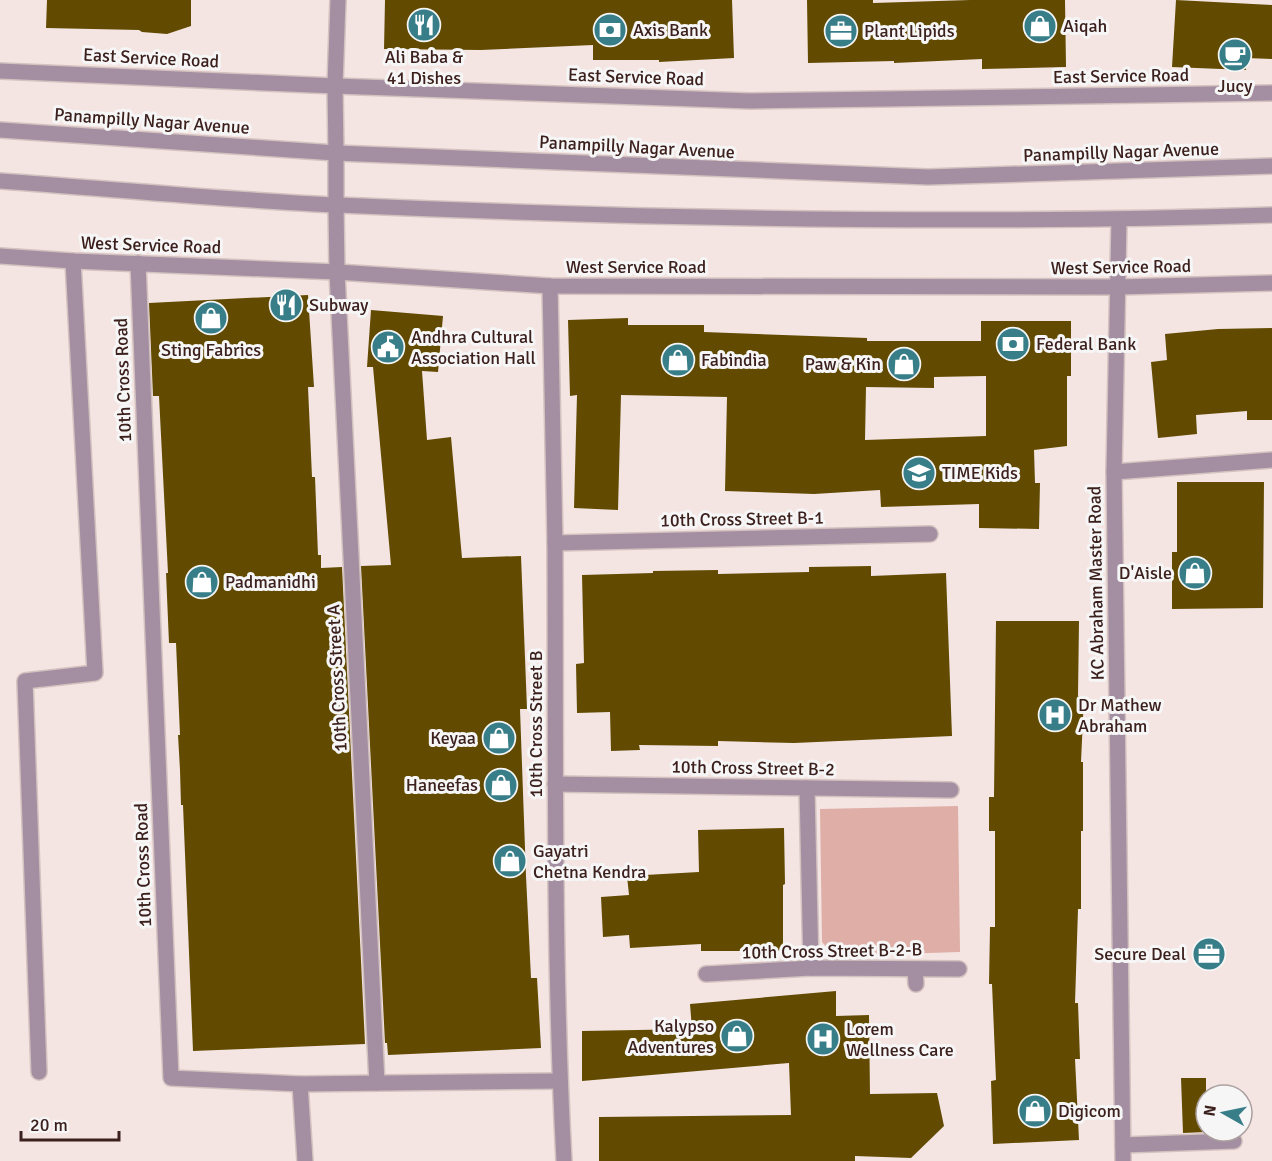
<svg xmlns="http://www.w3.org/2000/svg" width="1272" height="1161" font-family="Signika,sans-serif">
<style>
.green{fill:#dfaea7}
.building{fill:#624b01;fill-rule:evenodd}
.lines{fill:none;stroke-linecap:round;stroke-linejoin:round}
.service-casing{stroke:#d3c2bf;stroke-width:18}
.minor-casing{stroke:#d3c2bf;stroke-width:18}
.tertiary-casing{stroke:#d3c2bf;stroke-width:18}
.service{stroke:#a48ea2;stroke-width:15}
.minor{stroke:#a48ea2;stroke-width:15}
.tertiary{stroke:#a48ea2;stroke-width:15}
.labels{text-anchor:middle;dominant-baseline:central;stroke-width:6;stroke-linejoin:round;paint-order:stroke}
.poi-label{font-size:18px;fill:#3c201d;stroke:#f6f6f6;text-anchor:start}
.street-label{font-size:18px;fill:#3c201d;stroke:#f6f6f6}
</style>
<rect width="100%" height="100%" fill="#f4e5e3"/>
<!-- green -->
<path class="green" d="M958,806l2,146 -126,4 -12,-14 -2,-133z"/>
<!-- building -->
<g class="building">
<path d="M47,0h144v26l-24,8 -25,-2 -3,-2 -93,-2z"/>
<path d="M385,0h347l2,58 -75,4v-2h-66v-15l-112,5 -97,-1z"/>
<path d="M807,0h66v3l97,-3h95l1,67 -84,2v-10l-88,4v-2l-86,2z"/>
<path d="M1176,0l96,5v54l-26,-1v12l-74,-3z"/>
<path d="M308,295l6,92h-6l4,90h3l3,78h3v13l21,-1 23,477 -172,7 -10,-246h-2l-1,-35 -2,-35h2l-4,-92h-7l-3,-70h2l-9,-177h-6l-4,-93z"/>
<path d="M371,310l72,6 -5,56 -16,-1 5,69 24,-3 11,121 59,-2 6,153h-7l6,167 5,102h6l4,70 -153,7 -1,-12h-2l-24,-477 30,-1 -18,-198h-6z"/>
<path d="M628,318v7h76v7l163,6v3h114v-20h90v55h-4v70l-33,4 1,33h5l-1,46 -60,-1v-24l-98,3 -1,-17 -66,4 -89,-3 2,-94 -106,-2 -3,115 -44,-2 3,-113 -7,1 -2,-76zM986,376v60l-121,4 1,-53 68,1v-11z"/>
<path d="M1272,328v92h-25v-9l-51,4 1,19 -39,4 -7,-76 16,-2 -2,-26 53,-5z"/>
<path d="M1177,482h87l-1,126 -91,1v-57h5z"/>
<path d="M871,566v10l75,-3 6,163 -158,7 -76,-2v5l-79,-1 1,5 -29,1 -1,-39 -33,1 -1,-49 8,-1 -2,-88 71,-2v-2l65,-1v4l91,-2v-5z"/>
<path d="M996,621h83l-1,75h6l-3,66h2v69h-2v78h-3l-3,94h3l2,56h-5l4,81 -86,4 -2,-63 5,-1 -4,-96h-3l1,-57h5v-96h-6v-34h5z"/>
<path d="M784,828l1,56 -2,1v66h-82v-7l-71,4 -1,-13 -26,2 -2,-40 28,-2 -2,-19 72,-4 -1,-42z"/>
<path d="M836,991v25l33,-1 1,79 67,-1 7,33 -33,32 -56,-2v5h-256v-44l192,-2 -2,-52 -207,18v-50l110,-2 -2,-25z"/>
<path d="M1181,1078h25v54l-23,1z"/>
</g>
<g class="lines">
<defs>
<g id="service">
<path d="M1114,472l158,-12"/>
<path d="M915,969l1,15"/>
<path d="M39,1072l-14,-391 70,-8 -22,-412"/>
<path d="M300,1084l5,77"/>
<path d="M1123,1145l111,-4"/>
</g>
<g id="minor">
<path d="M0,71l335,15 415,15 522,-8"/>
<path d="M336,153l-1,-67 3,-86"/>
<path d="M336,205l1,67 40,811"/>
<path d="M1119,220l-5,252 9,689"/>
<path d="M0,256l73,5 264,11 213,14 568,1 154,-4"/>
<path d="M138,263l33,815 129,6 260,-3"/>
<path d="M550,286c2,86 4,172 5,258 1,206 -2,412 9,617"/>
<path d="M555,543l375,-9"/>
<path d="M555,784l396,6"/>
<path d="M807,788l4,180"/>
<path d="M706,974l105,-6 148,1"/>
</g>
<g id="tertiary">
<path d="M0,130l336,23 592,24 344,-11"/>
<path d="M0,181c113,8 225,19 338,24 311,14 623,20 934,10"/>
<path d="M336,205v-52"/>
</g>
</defs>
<!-- service casing -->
<use href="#service" class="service-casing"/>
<!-- minor casing -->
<use href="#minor" class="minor-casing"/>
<!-- tertiary casing -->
<use href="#tertiary" class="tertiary-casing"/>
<!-- service -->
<use href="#service" class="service"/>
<!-- minor -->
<use href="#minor" class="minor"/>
<!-- tertiary -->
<use href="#tertiary" class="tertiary"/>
</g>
<!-- icons -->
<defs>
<symbol id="restaurant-disc" viewBox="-11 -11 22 22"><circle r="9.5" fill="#377e88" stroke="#f6f6f6"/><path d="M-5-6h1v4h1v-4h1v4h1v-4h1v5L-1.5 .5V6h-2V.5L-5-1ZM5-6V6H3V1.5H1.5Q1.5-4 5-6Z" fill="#fff"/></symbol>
<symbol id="shop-disc" viewBox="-11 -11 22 22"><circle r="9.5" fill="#377e88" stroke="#f6f6f6"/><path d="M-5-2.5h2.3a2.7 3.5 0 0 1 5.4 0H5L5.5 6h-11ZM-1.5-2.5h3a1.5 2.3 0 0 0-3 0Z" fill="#fff"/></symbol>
<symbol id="bank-disc" viewBox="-11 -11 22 22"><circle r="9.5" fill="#377e88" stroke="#f6f6f6"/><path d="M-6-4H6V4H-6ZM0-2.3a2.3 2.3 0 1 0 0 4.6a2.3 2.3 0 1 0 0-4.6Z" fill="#fff"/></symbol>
<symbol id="office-disc" viewBox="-11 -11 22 22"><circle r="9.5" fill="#377e88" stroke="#f6f6f6"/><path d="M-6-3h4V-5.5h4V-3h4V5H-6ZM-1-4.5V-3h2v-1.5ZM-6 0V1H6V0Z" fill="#fff"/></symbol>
<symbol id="cafe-disc" viewBox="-11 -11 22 22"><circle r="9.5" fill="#377e88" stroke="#f6f6f6"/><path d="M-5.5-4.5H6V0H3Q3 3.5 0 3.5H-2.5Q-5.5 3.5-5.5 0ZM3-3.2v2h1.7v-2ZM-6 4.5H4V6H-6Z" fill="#fff"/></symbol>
<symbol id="civic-disc" viewBox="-11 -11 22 22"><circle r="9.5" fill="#377e88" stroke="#f6f6f6"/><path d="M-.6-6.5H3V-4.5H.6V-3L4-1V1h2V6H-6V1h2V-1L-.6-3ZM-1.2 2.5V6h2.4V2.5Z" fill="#fff"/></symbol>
<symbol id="school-disc" viewBox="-11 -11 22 22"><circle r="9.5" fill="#377e88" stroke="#f6f6f6"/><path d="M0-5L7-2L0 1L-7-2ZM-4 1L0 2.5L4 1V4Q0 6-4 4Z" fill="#fff"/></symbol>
<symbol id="hospital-disc" viewBox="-11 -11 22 22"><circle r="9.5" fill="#377e88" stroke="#f6f6f6"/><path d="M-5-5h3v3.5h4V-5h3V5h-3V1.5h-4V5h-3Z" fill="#fff"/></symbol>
</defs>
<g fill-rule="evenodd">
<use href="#restaurant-disc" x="405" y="6" width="38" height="38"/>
<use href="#shop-disc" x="1021" y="7" width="38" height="38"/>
<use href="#bank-disc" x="591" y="11" width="38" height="38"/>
<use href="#office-disc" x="822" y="12" width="38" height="38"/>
<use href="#cafe-disc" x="1216" y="36" width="38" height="38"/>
<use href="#restaurant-disc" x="267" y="286" width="38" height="38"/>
<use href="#shop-disc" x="192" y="299" width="38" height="38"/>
<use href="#bank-disc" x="994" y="325" width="38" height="38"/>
<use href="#civic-disc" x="369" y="328" width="38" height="38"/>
<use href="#shop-disc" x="659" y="341" width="38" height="38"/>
<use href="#shop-disc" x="885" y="345" width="38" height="38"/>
<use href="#school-disc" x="900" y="454" width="38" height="38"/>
<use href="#shop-disc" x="1176" y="554" width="38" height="38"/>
<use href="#shop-disc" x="183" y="563" width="38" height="38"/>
<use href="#hospital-disc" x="1036" y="696" width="38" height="38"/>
<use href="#shop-disc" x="480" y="719" width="38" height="38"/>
<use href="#shop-disc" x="482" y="766" width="38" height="38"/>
<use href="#shop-disc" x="491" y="842" width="38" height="38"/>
<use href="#office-disc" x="1190" y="935" width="38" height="38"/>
<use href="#shop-disc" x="718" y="1017" width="38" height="38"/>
<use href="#hospital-disc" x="804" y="1020" width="38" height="38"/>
<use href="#shop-disc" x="1016" y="1092" width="38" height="38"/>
</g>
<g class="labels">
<!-- poi labels -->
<g class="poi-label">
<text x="1063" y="26">Aiqah</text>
<text x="633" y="30">Axis Bank</text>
<text x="864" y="31">Plant Lipids</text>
<text x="424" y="57" text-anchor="middle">Ali Baba &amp;<tspan x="424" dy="21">41 Dishes</tspan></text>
<text x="1235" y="86" text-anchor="middle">Jucy</text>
<text x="309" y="305">Subway</text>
<text x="411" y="337">Andhra Cultural<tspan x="411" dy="21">Association Hall</tspan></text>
<text x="1036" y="344">Federal Bank</text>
<text x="211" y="350" text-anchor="middle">Sting Fabrics</text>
<text x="701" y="360">Fabindia</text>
<text x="881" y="364" text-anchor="end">Paw &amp; Kin</text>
<text x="942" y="473">TIME Kids</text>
<text x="1172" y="573" text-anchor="end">D'Aisle</text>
<text x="225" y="582">Padmanidhi</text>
<text x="1078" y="705">Dr Mathew<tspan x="1078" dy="21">Abraham</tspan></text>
<text x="476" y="738" text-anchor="end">Keyaa</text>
<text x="478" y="785" text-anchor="end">Haneefas</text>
<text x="533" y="851">Gayatri<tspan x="533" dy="21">Chetna Kendra</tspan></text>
<text x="1186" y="954" text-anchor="end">Secure Deal</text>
<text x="714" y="1026" text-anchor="end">Kalypso<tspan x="714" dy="21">Adventures</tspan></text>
<text x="846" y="1029">Lorem<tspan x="846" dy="21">Wellness Care</tspan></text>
<text x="1058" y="1111">Digicom</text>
</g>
<!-- street labels -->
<g class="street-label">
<text transform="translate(151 58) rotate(3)">East Service Road</text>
<text transform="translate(1121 76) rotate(-1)">East Service Road</text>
<text transform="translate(636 77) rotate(2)">East Service Road</text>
<text transform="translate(152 121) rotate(4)">Panampilly Nagar Avenue</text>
<text transform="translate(637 147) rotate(3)">Panampilly Nagar Avenue</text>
<text transform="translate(1121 152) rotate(-2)">Panampilly Nagar Avenue</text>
<text transform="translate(151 245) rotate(2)">West Service Road</text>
<text x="636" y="267">West Service Road</text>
<text transform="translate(1121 267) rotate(-1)">West Service Road</text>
<text transform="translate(123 380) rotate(-92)">10th Cross Road</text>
<text transform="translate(742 519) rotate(-1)">10th Cross Street B-1</text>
<text transform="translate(1096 583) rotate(-91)">KC Abraham Master Road</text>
<text transform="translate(337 678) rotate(-93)">10th Cross Street A</text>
<text transform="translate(536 724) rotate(-90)">10th Cross Street B</text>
<text transform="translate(753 768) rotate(1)">10th Cross Street B-2</text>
<text transform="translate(143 865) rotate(-92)">10th Cross Road</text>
<text transform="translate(832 951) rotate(-1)">10th Cross Street B-2-B</text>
</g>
</g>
<!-- north arrow -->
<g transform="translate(1224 1113) rotate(279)"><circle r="28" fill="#f6f6f6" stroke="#aca09f" stroke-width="1.5"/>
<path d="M0-4.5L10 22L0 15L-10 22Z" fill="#377e88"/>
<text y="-9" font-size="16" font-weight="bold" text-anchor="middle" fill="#3c201d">N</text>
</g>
<!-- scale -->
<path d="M21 1131v9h98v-9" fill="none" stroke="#3c201d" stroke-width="3"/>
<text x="30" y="1131" font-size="18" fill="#3c201d" stroke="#f6f6f6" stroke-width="4.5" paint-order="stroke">20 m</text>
</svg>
